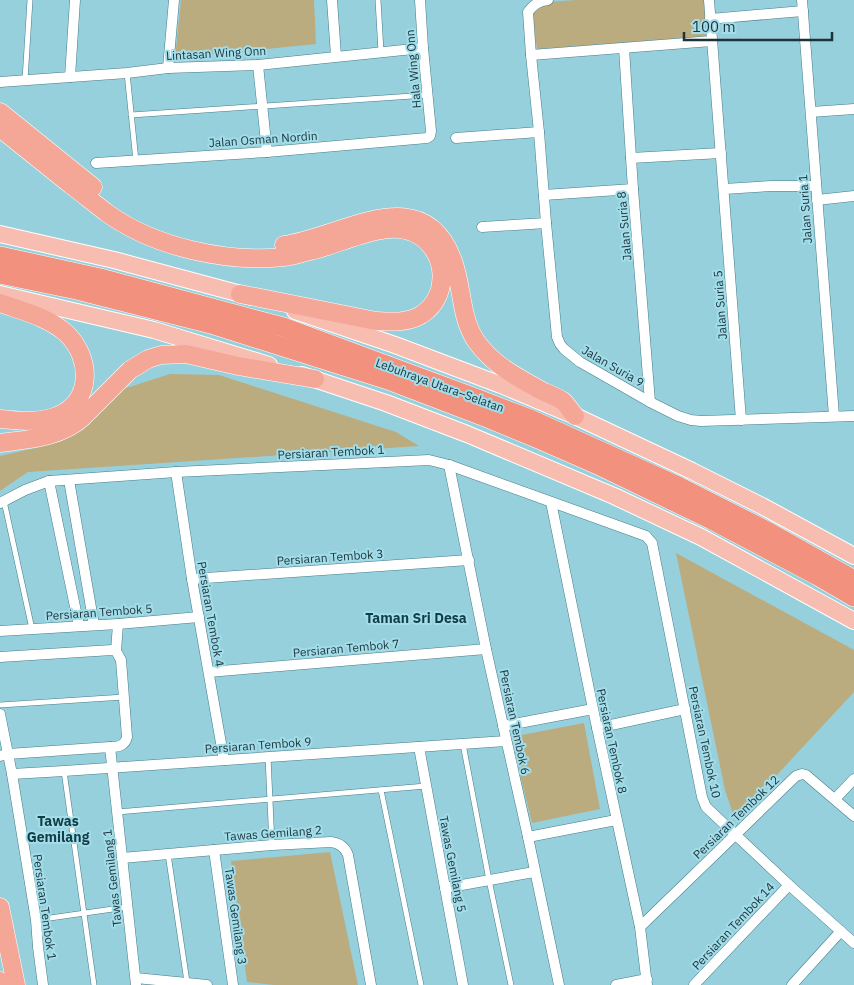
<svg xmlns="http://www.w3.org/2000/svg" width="854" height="985" font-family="'IBM Plex Sans',sans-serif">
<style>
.green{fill:#baac7f}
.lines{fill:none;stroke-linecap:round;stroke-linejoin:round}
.service-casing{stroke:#457d88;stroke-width:6}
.minor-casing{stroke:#457d88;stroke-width:11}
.primary-casing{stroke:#fff;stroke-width:18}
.trunk-casing{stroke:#fff;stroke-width:19}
.motorway-casing{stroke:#fff;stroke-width:20}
.service{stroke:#fff;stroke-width:5}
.minor{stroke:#fff;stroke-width:10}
.primary{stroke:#f7bdb1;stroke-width:16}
.trunk{stroke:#f4a797;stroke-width:18}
.motorway{stroke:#f2917d;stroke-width:19}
.labels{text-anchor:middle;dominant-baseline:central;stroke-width:4;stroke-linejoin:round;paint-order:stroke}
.street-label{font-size:12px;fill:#1c3439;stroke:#a3ddea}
.neighbourhood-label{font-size:14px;font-weight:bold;fill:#113d45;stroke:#a3ddea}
</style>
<rect width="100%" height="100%" fill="#97d0dd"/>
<!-- green -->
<g class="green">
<path d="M181,0h133l2,44 -141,14z"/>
<path d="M576,0h129l3,36 -171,13 -5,-37 13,-10z"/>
<path d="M170,374l49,1 177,57 23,14 -391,26 -28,19v-35l40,-9 43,-17 37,-40z"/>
<path d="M676,553l178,97v42l-119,128 -10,-30z"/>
<path d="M584,723l16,86 -68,14 -21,-86z"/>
<path d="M330,852l28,133h-84l-27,-3 -16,-121z"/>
</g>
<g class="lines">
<defs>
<g id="service">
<path d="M378,0l3,52"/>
<path d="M127,73l9,88"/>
<path d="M25,80l5,-80"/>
<path d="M131,115l296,-20"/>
<path d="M4,501l28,128"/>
<path d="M0,705l124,-8"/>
<path d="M463,744l26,136 22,105"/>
<path d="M268,757l4,88"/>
<path d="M64,771l30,214"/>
<path d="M381,790l40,195"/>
<path d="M117,812l309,-26"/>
<path d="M168,854l19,128"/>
<path d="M36,920l91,-13"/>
</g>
<g id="minor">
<path d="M332,0l4,56"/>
<path d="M548,0c-9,1 -14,4 -20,12l3,43 8,77 7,91 11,114 3,7 4,5 16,13 70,40 28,14 13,4 10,1 153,-5"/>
<path d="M709,0l32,420"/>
<path d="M802,0l32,416"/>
<path d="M710,19l93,-8"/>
<path d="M624,48l9,141 17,213"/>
<path d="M531,55l181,-14"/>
<path d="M258,65l9,87"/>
<path d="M168,68l6,-68"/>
<path d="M70,77l5,-77"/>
<path d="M0,82l127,-9 41,-5 90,-3 165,-17"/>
<path d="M811,112l43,-3"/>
<path d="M456,138l83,-6"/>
<path d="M631,158l90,-5"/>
<path d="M96,163l171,-11 160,-14 3,-2 1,-5 -8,-83 -3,-48"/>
<path d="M724,189l47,-3h45"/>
<path d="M544,195l89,-6"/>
<path d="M817,200l37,-4"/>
<path d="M482,227l64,-4"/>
<path d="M449,465l37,184 42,188 31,148"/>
<path d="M176,472l16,107 32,181"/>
<path d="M69,480l25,145"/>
<path d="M49,481l30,145"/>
<path d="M551,502l42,207 47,218 7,58"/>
<path d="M0,503l25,-13 24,-9 127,-9 253,-12 20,5 197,71 6,7 50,254 4,10 83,78 65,58"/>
<path d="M192,579l277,-19"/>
<path d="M0,631l118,-7 81,-7"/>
<path d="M116,651l2,-27"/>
<path d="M0,657l112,-7 4,1 5,9 6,77c-2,9 -9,10 -17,10"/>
<path d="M209,672l277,-23"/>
<path d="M0,714l12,60 24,146 2,27 5,38"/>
<path d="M503,726l90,-17"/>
<path d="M597,728l88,-19"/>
<path d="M419,747l44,238"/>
<path d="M0,756l8,-2 102,-7 26,238"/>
<path d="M12,774l52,-3 442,-30"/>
<path d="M835,799l19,-20"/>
<path d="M528,837l88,-17"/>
<path d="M214,850l19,135"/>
<path d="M122,858l150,-13 59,-3c9,1 14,5 17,13l23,130"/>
<path d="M445,888l89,-16"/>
<path d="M640,927l156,-151 6,-2 4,1 48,41"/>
<path d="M136,978l71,7"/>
<path d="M616,985l31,-6"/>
<path d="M694,985l95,-100"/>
<path d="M792,985l49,-54"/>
</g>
<g id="primary">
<path d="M0,234l114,26 138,37"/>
<path d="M0,294l154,36 115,35"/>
<path d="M295,311l100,34 106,40 74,31 117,55 70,35 92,50"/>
<path d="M302,375l84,28 81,31 147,62 87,41 153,84"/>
</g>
<g id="trunk">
<path d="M0,112l93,75"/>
<path d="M0,128c24,19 47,38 71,57 12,9 24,19 36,28 47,34 119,50 177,44 8,-1 17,-4 26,-6 29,-6 73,-31 102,-19 34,13 41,63 9,83 -14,8 -29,7 -45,6l-136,-27"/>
<path d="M284,245c57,-7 139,-68 169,16 10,27 7,56 23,80 18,25 40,35 66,50 7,3 15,6 21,10 4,4 8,10 12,15"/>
<path d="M0,303c22,8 48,14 66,30 26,25 27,68 -9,83 -18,7 -38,5 -57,3"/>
<path d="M0,443c29,-4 59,-5 82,-25l48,-48 18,-11 13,-4 25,-1 52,12 77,13"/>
<path d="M0,907l16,78"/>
<path d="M0,981l1,4"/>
</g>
<g id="motorway">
<path d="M0,256l100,22 183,49 192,71 55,21 150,68 89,45 85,48"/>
<path d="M0,274l77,16 134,34 177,56 102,39 51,21 57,25 114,55 106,56 36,21"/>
</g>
</defs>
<!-- service casing -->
<use href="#service" class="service-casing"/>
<!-- minor casing -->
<use href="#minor" class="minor-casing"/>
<!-- primary casing -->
<use href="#primary" class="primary-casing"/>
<!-- trunk casing -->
<use href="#trunk" class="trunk-casing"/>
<!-- motorway casing -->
<use href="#motorway" class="motorway-casing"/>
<!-- service -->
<use href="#service" class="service"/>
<!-- minor -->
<use href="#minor" class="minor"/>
<!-- primary -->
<use href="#primary" class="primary"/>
<!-- trunk -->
<use href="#trunk" class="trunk"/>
<!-- motorway -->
<use href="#motorway" class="motorway"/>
</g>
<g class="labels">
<!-- street labels -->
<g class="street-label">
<text transform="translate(216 53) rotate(-3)">Lintasan Wing Onn</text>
<text transform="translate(413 69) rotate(-95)">Hala Wing Onn</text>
<text transform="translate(263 139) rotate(-4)">Jalan Osman Nordin</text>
<text transform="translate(805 209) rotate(-94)">Jalan Suria 1</text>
<text transform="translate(624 226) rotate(-95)">Jalan Suria 8</text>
<text transform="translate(720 305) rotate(-94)">Jalan Suria 5</text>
<text transform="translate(613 366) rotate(30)">Jalan Suria 9</text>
<text transform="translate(440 385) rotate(20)">Lebuhraya Utara–Selatan</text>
<text transform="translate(331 452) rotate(-3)">Persiaran Tembok 1</text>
<text transform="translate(330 557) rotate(-4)">Persiaran Tembok 3</text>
<text transform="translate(99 612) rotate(-4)">Persiaran Tembok 5</text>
<text transform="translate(211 614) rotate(80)">Persiaran Tembok 4</text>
<text transform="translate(346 648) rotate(-5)">Persiaran Tembok 7</text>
<text transform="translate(515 722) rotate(78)">Persiaran Tembok 6</text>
<text transform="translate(612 741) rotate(78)">Persiaran Tembok 8</text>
<text transform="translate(705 742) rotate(78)">Persiaran Tembok 10</text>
<text transform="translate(258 745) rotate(-4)">Persiaran Tembok 9</text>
<text transform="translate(736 817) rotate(-44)">Persiaran Tembok 12</text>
<text transform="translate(273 833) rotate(-4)">Tawas Gemilang 2</text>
<text transform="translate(453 864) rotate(79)">Tawas Gemilang 5</text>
<text transform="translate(112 878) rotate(-96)">Tawas Gemilang 1</text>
<text transform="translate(45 907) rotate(82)">Persiaran Tembok 1</text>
<text transform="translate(236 916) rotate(82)">Tawas Gemilang 3</text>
<text transform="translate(733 926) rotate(-47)">Persiaran Tembok 14</text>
</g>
<!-- neighbourhood labels -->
<g class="neighbourhood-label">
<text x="416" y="618">Taman Sri Desa</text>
<text x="58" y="821">Tawas<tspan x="58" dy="16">Gemilang</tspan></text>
</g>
</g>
<!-- scale -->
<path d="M684 32v8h148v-8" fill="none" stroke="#1c3439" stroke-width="2.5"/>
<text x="692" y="32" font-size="15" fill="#1c3439" stroke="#a3ddea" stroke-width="4" paint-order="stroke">100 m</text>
</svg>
